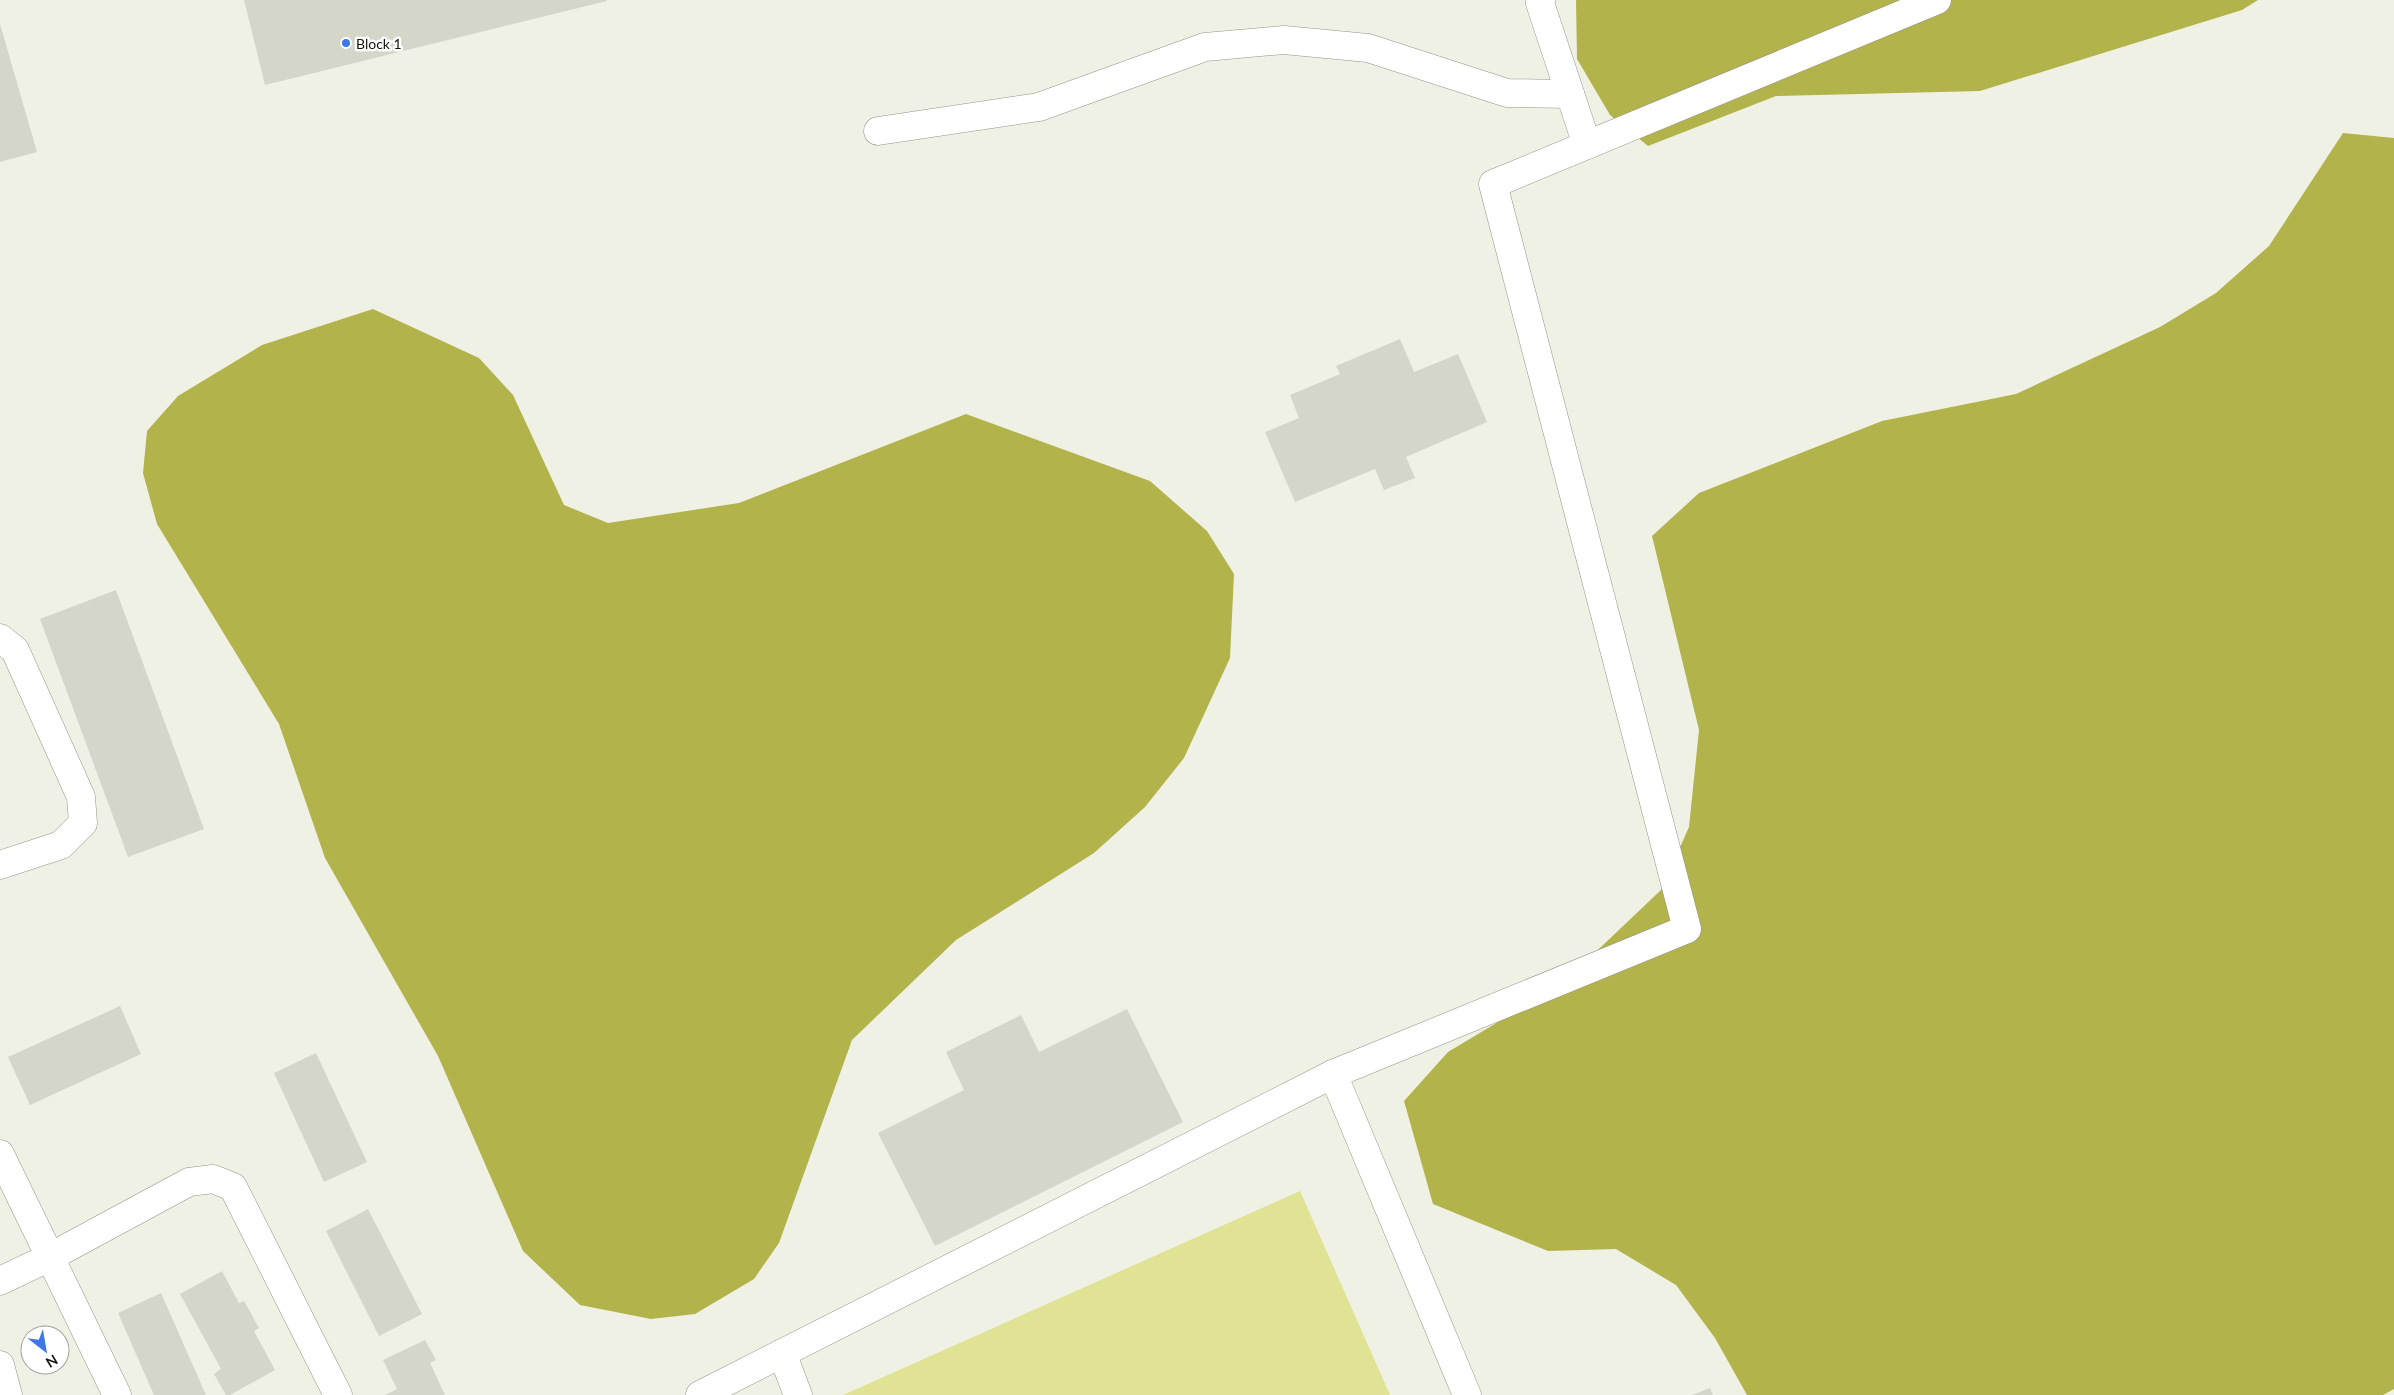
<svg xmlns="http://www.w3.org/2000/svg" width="2394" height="1395" font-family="Lato,sans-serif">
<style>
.green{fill:#e0e294}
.forest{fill:#b2b34b}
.building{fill:#d5d6ca}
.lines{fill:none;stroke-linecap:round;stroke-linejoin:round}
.minor-casing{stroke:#949489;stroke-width:29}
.minor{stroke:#fff;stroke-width:28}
.poi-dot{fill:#3e78e8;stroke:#fff;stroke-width:2}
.labels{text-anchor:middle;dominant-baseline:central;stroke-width:5;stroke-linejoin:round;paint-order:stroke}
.poi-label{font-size:14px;fill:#13130f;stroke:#fff;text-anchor:start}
</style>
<rect width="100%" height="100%" fill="#f0f1e5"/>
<!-- green -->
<path class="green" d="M1300,1191l90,204h-547z"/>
<!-- forest -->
<g class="forest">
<path d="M1576,0h682l-16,10 -262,81 -204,5 -128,50 -38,-31 -33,-56z"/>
<path d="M2343,133l51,5v1251l-11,6h-636l-32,-57 -39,-53 -60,-36 -68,2 -115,-47 -29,-103 44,-49 115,-69 98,-93 28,-63 10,-97 -47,-194 47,-43 183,-72 134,-27 144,-67 56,-34 53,-47z"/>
<path d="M373,309l106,49 34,37 51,110 44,18 131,-20 227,-89 184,67 57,50 27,43 -4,84 -46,100 -39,49 -51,46 -138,87 -104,100 -73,203 -25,36 -59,35 -44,5 -71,-14 -57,-54 -85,-195 -113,-198 -46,-134 -122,-200 -14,-51 4,-42 31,-35 84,-51z"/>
</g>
<!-- building -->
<g class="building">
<path d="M244,0h363v1l-342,84z"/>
<path d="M0,24l37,128 -37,10z"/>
<path d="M1400,339l14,33 44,-18 29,68 -81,35 9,21 -31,12 -9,-21 -80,33 -30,-70 34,-14 -9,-23 50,-21 -4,-8z"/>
<path d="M116,590l88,239 -76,28 -88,-238z"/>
<path d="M120,1006l21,48 -111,51 -22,-48z"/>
<path d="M1127,1009l56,113 -248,124 -57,-113 86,-43 -18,-38 75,-37 18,37z"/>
<path d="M316,1053l51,109 -43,20 -50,-109z"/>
<path d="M368,1209l54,105 -43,22 -53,-105z"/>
<path d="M222,1271l17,32 5,-2 15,27 -5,3 21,39 -45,25h-4l-12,-21 7,-5 -41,-75z"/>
<path d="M161,1293l45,102h-52l-36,-82z"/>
<path d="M425,1340l11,20 -6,3 15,32h-60l12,-6 -14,-29z"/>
<path d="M1710,1388l3,7h-21z"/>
</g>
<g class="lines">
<defs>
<g id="minor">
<path d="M1541,0l-1,3 47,142"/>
<path d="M878,131l161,-24 166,-60 79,-7 84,8 139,45 63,1"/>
<path d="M0,638l15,12 66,147 2,26 -22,22 -61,20"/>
<path d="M1333,1074l134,321"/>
<path d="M0,1154l117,241"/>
<path d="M0,1281l50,-24 139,-75 24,-3 20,8 105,208"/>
<path d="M782,1353l16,42"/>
<path d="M0,1365l8,30"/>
<path d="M700,1395l633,-321 354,-145 -194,-745 444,-184"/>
</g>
</defs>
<!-- minor casing -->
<use href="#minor" class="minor-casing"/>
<!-- minor -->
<use href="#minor" class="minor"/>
</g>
<!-- markers -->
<circle class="poi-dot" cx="346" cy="43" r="5"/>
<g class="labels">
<!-- poi labels -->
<g class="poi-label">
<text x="356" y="43">Block 1</text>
</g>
</g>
<!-- north arrow -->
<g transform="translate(45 1350) rotate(149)"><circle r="24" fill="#ffffff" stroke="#a1a19f"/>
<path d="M0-4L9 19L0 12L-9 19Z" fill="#3e78e8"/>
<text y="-8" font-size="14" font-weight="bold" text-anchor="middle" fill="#13130f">N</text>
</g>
</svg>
